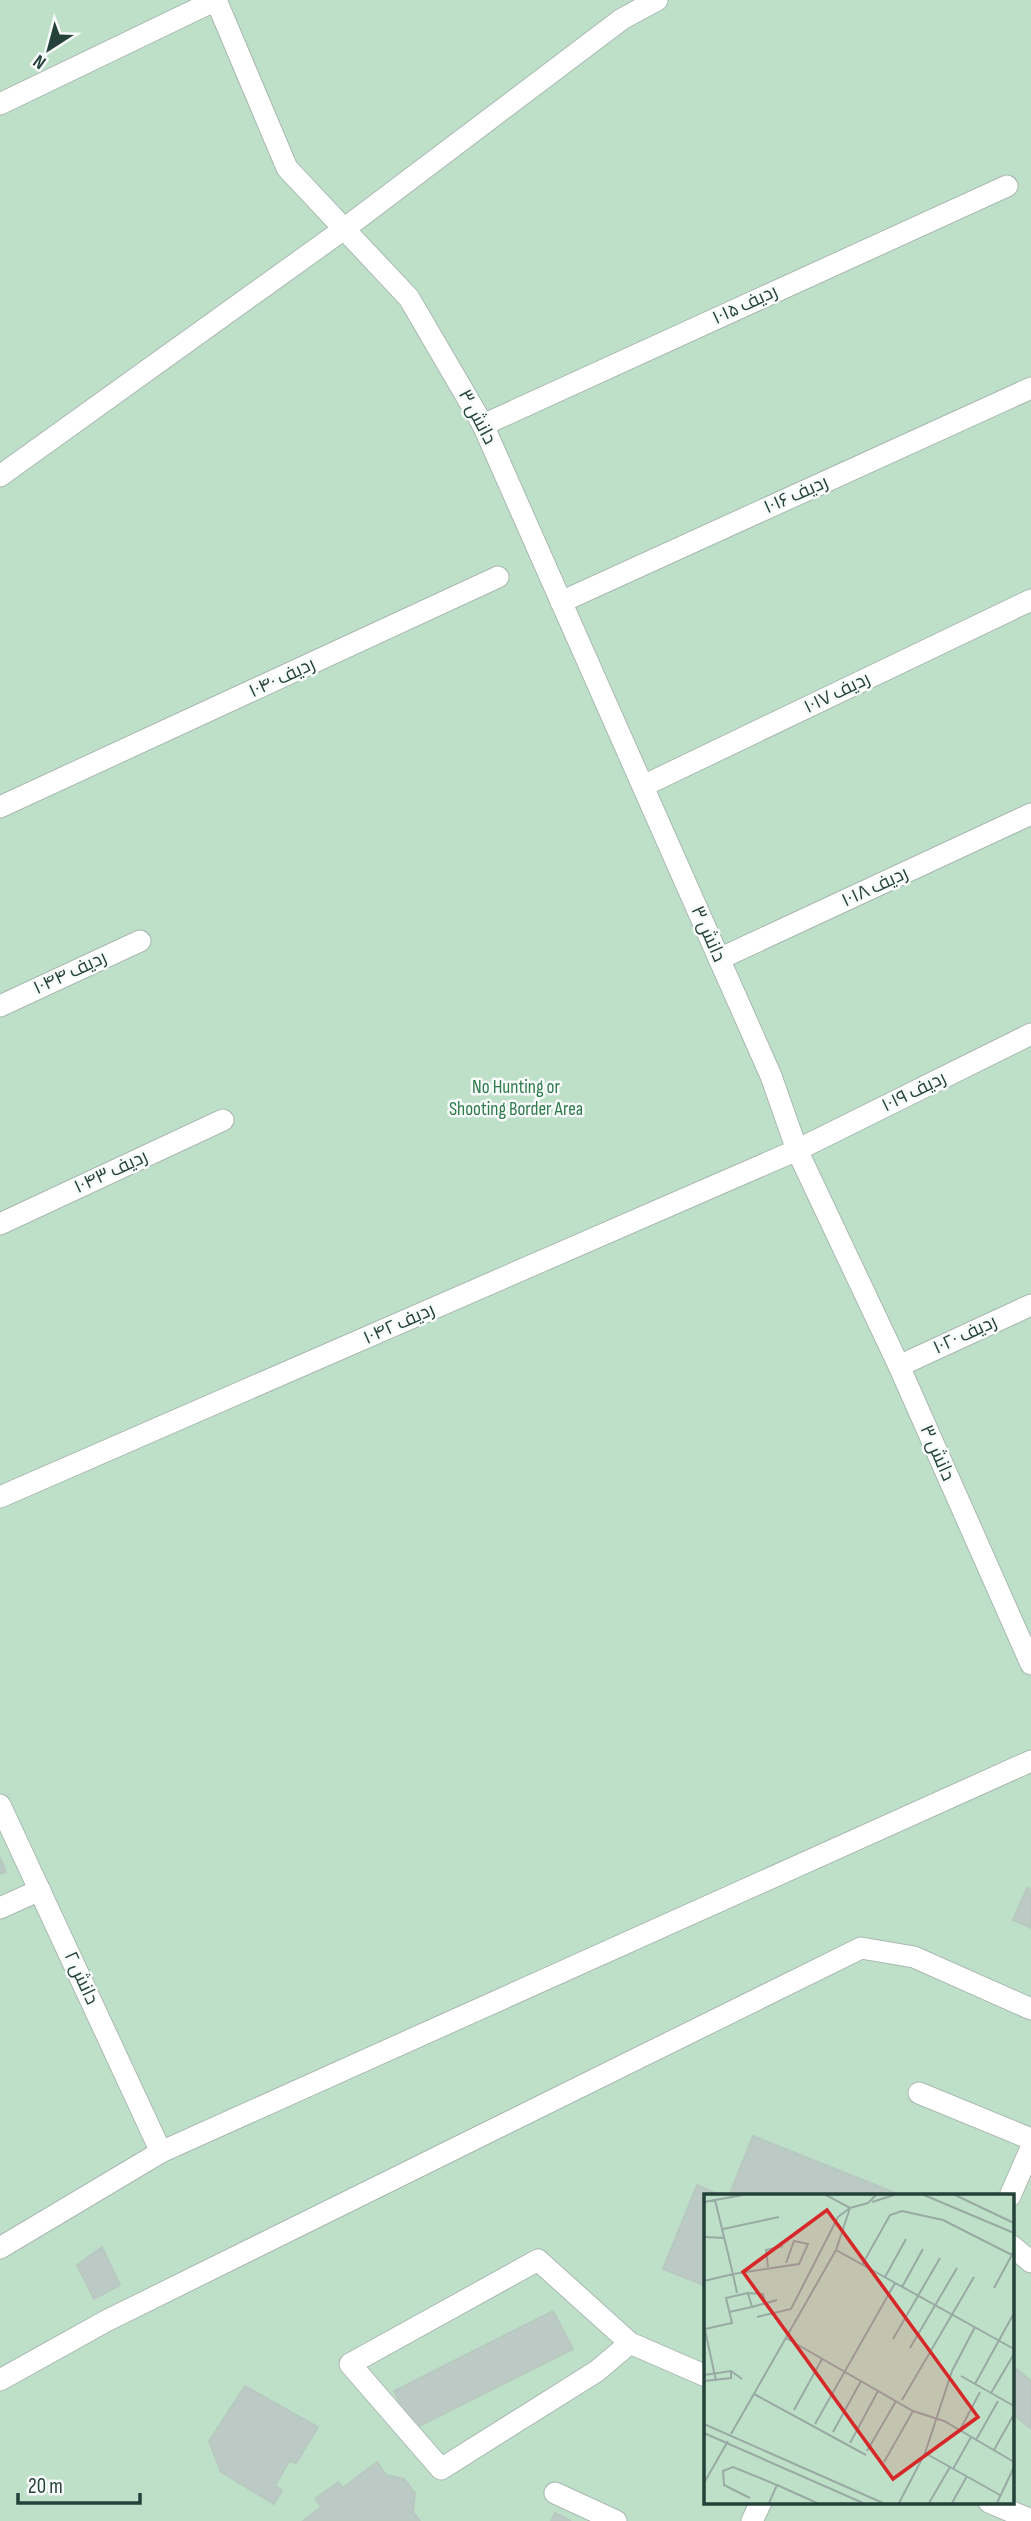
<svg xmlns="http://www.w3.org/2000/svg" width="1031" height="2521" font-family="'Sofia Sans Condensed',Cairo,sans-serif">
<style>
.green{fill:#bfe0c8;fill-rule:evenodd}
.building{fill:#bbcac4;stroke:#b8c9c2;stroke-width:2}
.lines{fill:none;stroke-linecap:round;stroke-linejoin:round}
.minor-casing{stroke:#a8b8b2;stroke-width:23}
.minor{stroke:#fff;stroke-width:21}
.labels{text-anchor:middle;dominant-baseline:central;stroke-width:5;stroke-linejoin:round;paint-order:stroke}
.street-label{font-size:19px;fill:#24423a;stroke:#f7fbf9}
.park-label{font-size:19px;fill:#2d7a4b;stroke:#f7fbf9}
.inset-road{fill:none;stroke:#98aaa4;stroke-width:2}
.view{fill:#d62828;fill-opacity:0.15;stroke:#d62828;stroke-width:3.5}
.inset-edge{fill:none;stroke:#24423a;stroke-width:3.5}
</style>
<rect width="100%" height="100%" fill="#e6efeb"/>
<!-- green -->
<path class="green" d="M0,0h1031v2521h-1031zM706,2196h306v306h-306z"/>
<!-- building -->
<g class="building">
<path d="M0,1857l6,15 -6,2z"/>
<path d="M1027,1888l4,1v39l-18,-8z"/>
<path d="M753,2136l150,60h-174z"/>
<path d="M697,2185l25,11h-16v90l-43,-17z"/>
<path d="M102,2247l18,38 -26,14 -17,-34z"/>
<path d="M553,2311l20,38 -159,80 -20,-38z"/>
<path d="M1012,2365l19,16v48l-19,-16z"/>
<path d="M245,2386l73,41 -22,36 -7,-2 -14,25 7,4 -8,14 -53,-32 -12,-31z"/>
<path d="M377,2462l9,13 18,4 11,14 -2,19 7,9h-117l18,-14 -6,-8 23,-17 5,6z"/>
<path d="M555,2513l16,8h-20z"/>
</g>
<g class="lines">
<defs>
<g id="minor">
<path d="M216,0l71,168 122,130 74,127 288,651 26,74 102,216 132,298"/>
<path d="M0,104l216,-104"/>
<path d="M483,425l524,-239"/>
<path d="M0,476l344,-247 278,-210 35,-19"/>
<path d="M561,602l470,-214"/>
<path d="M643,786l388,-186"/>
<path d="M0,807l498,-230"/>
<path d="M719,959l312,-145"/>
<path d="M0,1006l140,-65"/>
<path d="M0,1224l223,-104"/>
<path d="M899,1366l132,-61"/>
<path d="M0,1497l797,-347 234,-116"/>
<path d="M0,1805l161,347"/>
<path d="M0,1908l40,-18"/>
<path d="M919,2093l112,46"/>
<path d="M1010,2196l21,-48"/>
<path d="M1012,2246l19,16"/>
<path d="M0,2248l161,-96 870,-391"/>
<path d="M630,2343l-33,28 -156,98 -91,-105 188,-104 92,83 76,33"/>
<path d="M0,2380l106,-59 755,-373 53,9 117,52"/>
<path d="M555,2493l61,28"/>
<path d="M989,2502l42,18"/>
<path d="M752,2521l9,-19"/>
</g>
</defs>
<!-- minor casing -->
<use href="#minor" class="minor-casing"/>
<!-- minor -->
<use href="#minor" class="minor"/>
</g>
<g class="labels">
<!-- street labels -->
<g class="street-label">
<text transform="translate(745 305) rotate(-25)">ردیف ۱۰۱۵</text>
<text transform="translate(477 417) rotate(62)">دانش ۳</text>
<text transform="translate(796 495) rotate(-24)">ردیف ۱۰۱۶</text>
<text transform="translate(282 678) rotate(-25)">ردیف ۱۰۴۰</text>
<text transform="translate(837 693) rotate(-26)">ردیف ۱۰۱۷</text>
<text transform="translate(875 887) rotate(-25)">ردیف ۱۰۱۸</text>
<text transform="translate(708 934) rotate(66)">دانش ۳</text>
<text transform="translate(70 973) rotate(-25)">ردیف ۱۰۴۴</text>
<text transform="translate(914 1092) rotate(-26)">ردیف ۱۰۱۹</text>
<text transform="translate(111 1172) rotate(-25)">ردیف ۱۰۴۳</text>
<text transform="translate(399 1324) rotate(-24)">ردیف ۱۰۴۲</text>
<text transform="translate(965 1335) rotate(-25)">ردیف ۱۰۲۰</text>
<text transform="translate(937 1453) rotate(66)">دانش ۳</text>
<text transform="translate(81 1978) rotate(65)">دانش ۲</text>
</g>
<!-- park labels -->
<g class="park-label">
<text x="516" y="1087">No Hunting or<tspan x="516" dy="22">Shooting Border Area</tspan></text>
</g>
</g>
<!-- overview -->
<g transform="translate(704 2194)">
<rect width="310" height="310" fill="#e6efeb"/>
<path d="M0,1h310v308h-310z" fill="#bfe0c8"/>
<path class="inset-road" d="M122,1l24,13 18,-5 8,-8M220,1l90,38M251,1l59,28M0,8l39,-7M168,8l22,-7M19,35l56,-12M0,43l21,1M132,56l178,99M158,71l28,-50 12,-4 41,9 71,36M64,73l-2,-17 17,-4M181,83l21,-38M0,87l29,-7 -18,-74M198,93l21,-38M290,94l20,-37M33,99l-4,-19 66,-10 9,-20 -14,-3 -8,22M44,99l15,1 2,9M48,113l25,-7M53,123l34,-8 47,-92 12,-9M0,131l12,56M1,135l27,-6 -6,-25 22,-5 4,14 -23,5M82,144l127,73 31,10 70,41M189,145l47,-81M206,154l47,-80M0,181l27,-4 11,8M257,182l53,30M0,187l27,-3v-7M271,190l39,-71M287,199l23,-39M50,200l112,61M198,206l72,-123M90,216l28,-51M0,230l179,79M111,230l80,-141M256,236l20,-38M129,238l28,-51M0,239l159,70M27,240l105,-184 14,-42M272,246l22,-39M146,249l28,-52M290,256l20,-36M163,257l29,-50M221,259l75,42M180,268l29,-51M249,275l18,-32M0,289l24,-42M73,291l40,18M46,304l-26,-13 -1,-14 10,-4 44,18 -8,18M195,309l26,-50 27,-82 23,-44M225,309l21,-36M248,309l15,-27M293,309l17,-36"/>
<path class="view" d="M123,16l151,207 -85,62 -150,-207z"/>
<rect width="310" height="310" class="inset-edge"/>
</g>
<!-- north arrow -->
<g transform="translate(49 49) rotate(216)" stroke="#f7fbf9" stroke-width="5" paint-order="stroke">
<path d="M0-5L12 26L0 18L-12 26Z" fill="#24423a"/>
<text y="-10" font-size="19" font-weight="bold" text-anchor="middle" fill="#24423a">N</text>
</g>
<!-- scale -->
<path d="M18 2493v10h122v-10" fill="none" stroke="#24423a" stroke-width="3.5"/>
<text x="28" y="2493" font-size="21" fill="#24423a" stroke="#f7fbf9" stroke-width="5" paint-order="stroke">20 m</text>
</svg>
